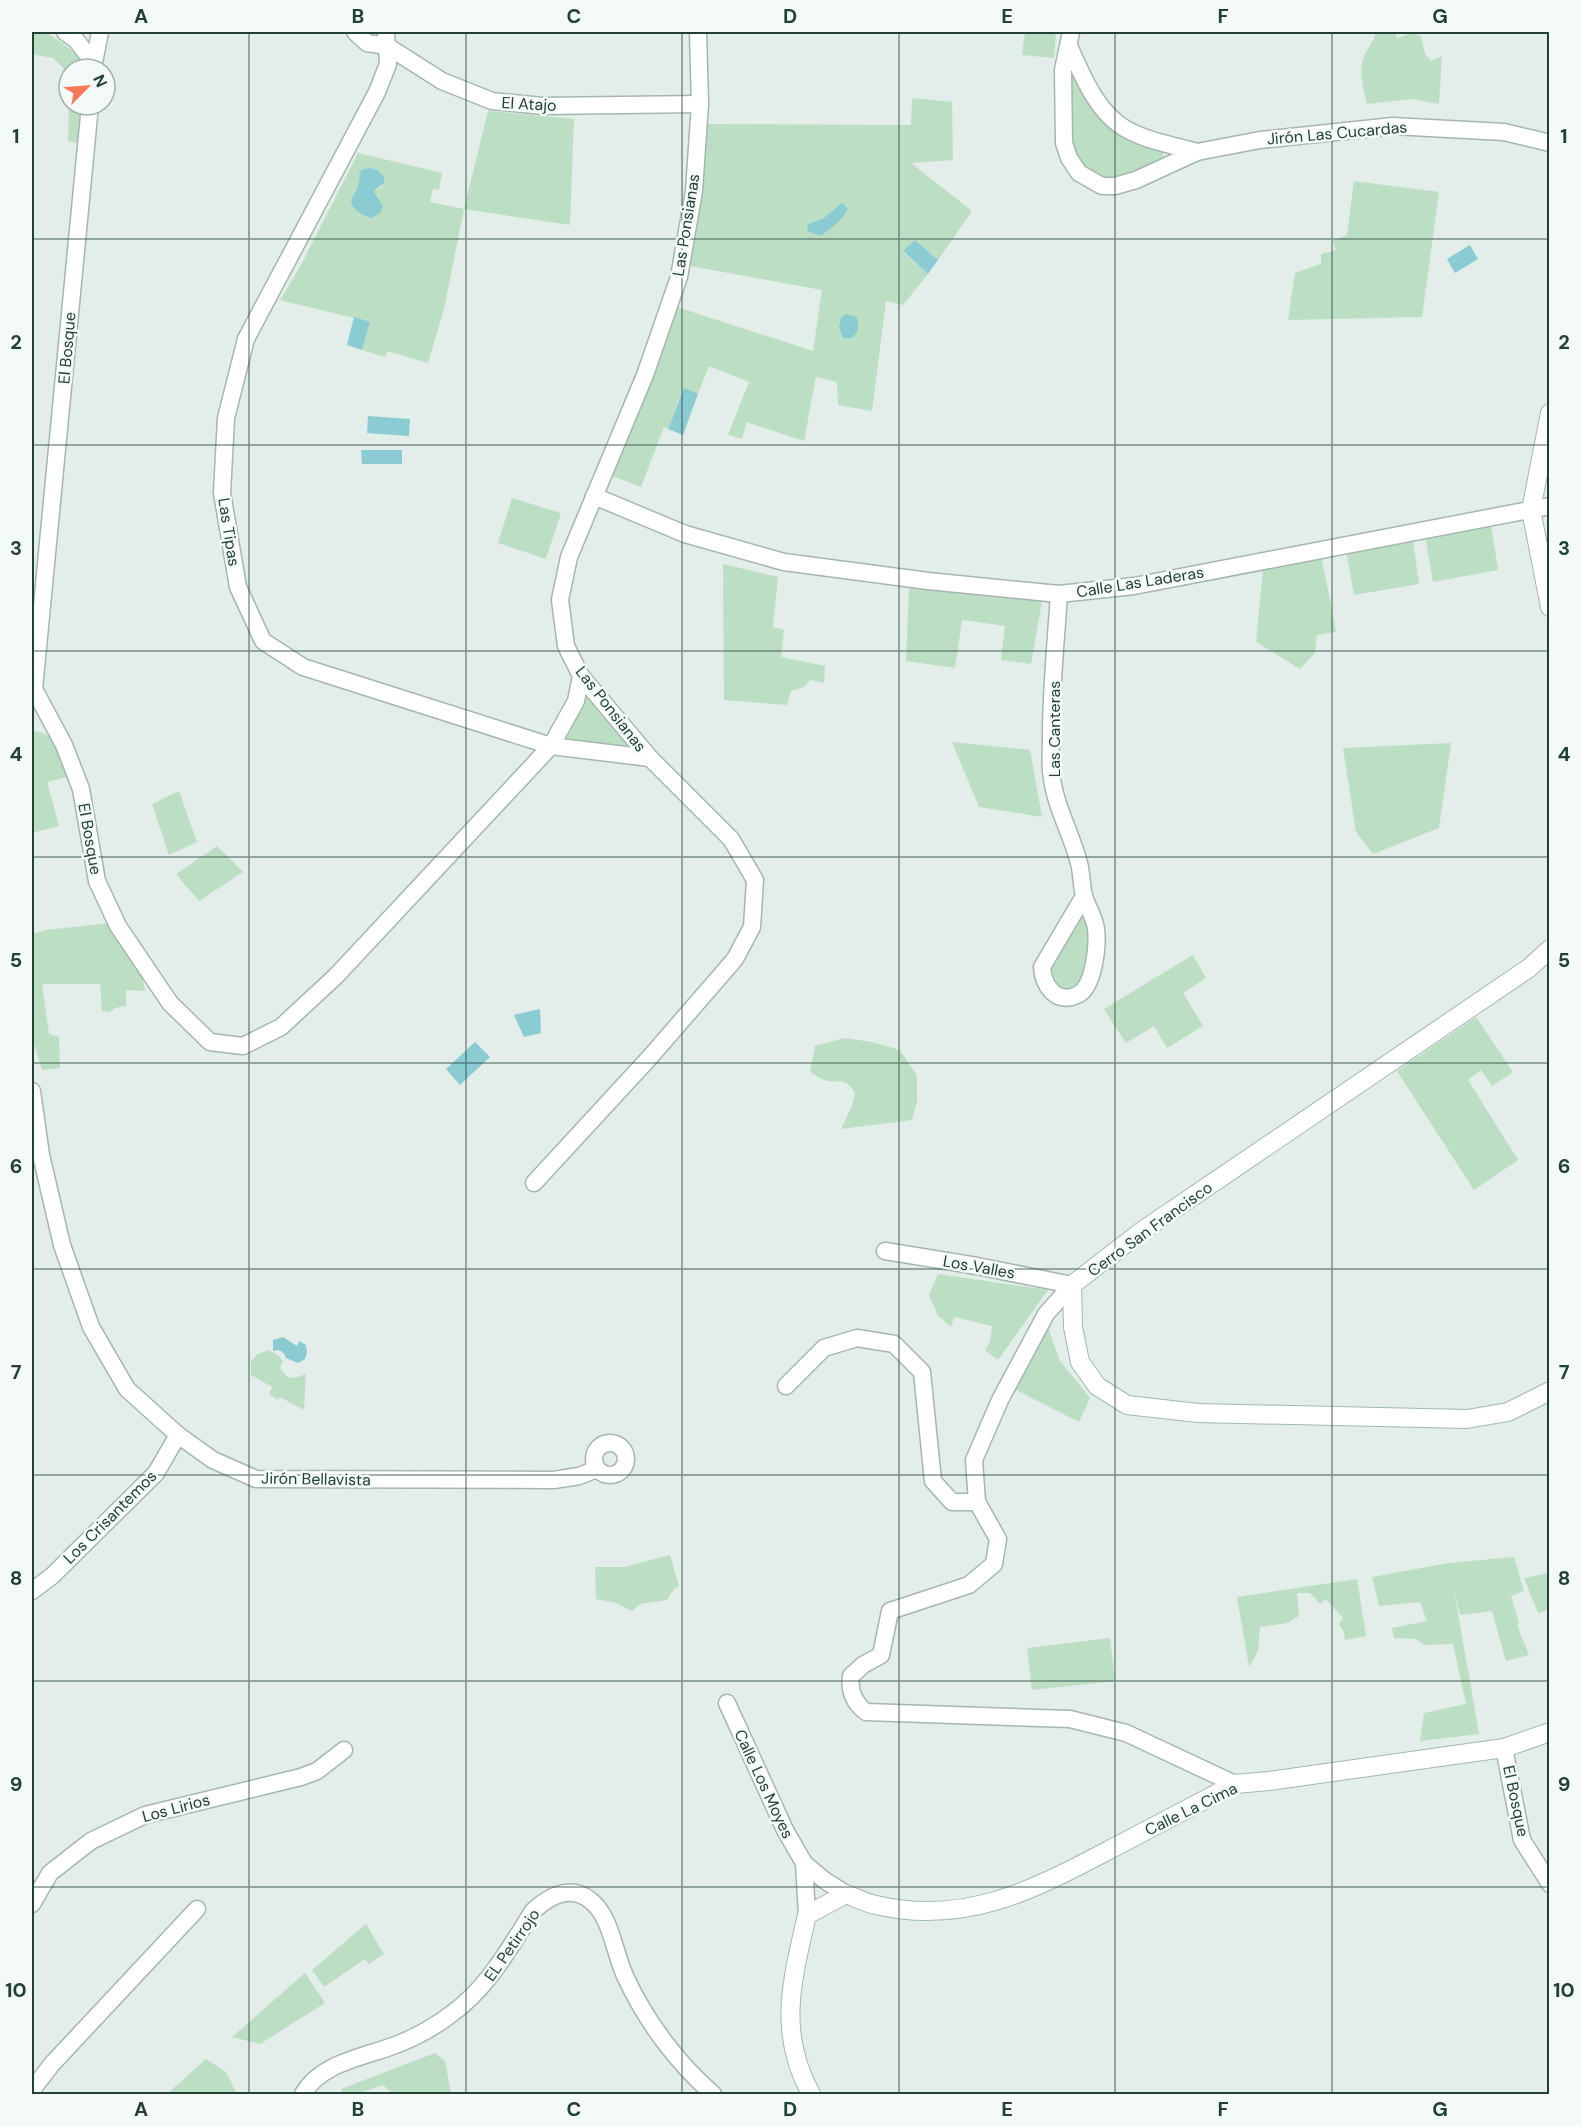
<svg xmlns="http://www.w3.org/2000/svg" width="1581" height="2126" font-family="'DM Sans',sans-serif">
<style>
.green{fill:#bcdfc4;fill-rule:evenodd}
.water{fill:#8bccd3}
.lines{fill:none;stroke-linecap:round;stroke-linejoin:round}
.street-casing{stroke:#a5b6b0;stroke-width:19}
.secondary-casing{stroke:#a1b9b0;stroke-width:20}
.street{stroke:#fff;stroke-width:16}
.secondary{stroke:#fff;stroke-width:18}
.grid{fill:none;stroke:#224036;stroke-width:1.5;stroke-opacity:0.55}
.labels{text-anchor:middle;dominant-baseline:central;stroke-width:5;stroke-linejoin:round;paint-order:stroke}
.street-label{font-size:16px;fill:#224036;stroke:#f4faf7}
.neatline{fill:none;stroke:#224036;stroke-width:2}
.grid-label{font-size:20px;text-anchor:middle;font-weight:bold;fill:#224036}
</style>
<rect width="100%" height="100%" fill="#e3ede9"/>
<!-- green -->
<g class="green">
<path d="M32,32h13l17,11 20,16 2,10h-15v5l-16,-16 -21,-4z"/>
<path d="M1025,32h31l-2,26 -32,-3z"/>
<path d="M1375,32h19l3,6 16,-5 8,3 4,18 6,7 11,-5 -3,48 -28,-5 -44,5c-4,-16 -9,-34 -2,-50 4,-8 10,-14 10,-22z"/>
<path d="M1069,46l38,67 54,29 3,17 -49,27 -46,-28z"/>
<path d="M912,98l40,4 1,58 -42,3 61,48 -34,49 -23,-20 -12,12 25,22 -25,31 -17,-4 -14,110 -34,-6 -1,-23 -21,-5 -12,64 -57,-19 -5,17 -14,-4 21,-53 -40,-16 -11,28 -15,-5 -15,40 -4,-2 -23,60 -31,-12 64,-169 139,45 9,-61 -132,-24 16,-142 205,1z"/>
<path d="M69,105h16l-4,39 -13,-3z"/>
<path d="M488,111l86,8 -4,106 -106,-16 -20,100 -16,54 -41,-12 -2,6 -23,-7 8,-28 -90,-22 21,-35 57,-112 84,20 -3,17 -6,-1 -3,13 34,7zM371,168l7,2 6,7c0,8 -3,11 -10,14l6,8 -27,-7c7,-6 8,-10 6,-19l4,-4z"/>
<path d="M1354,181l85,11 -17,125 -134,3 7,-47 26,-9v-10l15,-4 -4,-9 15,-6z"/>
<path d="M512,498l49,15 -15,46 -48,-16z"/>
<path d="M1490,518l8,52 -65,12 -9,-52z"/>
<path d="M1412,533l7,51 -65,11 -9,-50z"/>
<path d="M1322,559l14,73 -19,3 -2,18 -15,16 -44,-27 7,-73z"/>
<path d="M723,564l55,13 -5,50 11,3 -3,27 44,9 -1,17 -14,-3 -6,7 -13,4 -4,14 -63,-5z"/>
<path d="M909,586l133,15 -11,63 -30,-4 4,-34 -43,-6 -7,48 -49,-7z"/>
<path d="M581,676l69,82 -99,-12z"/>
<path d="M32,731c26,1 30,25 39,45l-24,6 12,44 -27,7z"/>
<path d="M952,742l78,8 12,67 -63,-10z"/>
<path d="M1451,743l-12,85 -66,26 -17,-22 -13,-84z"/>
<path d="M179,791l18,51 -28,13 -17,-51z"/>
<path d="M217,846l26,26 -44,29 -23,-27z"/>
<path d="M1084,896l12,32 -19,67 -35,-16z"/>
<path d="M110,923l32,51 3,17 -19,-1v16l-11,2 -6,4 -7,-1 -2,-27h-58l7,50 10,3 1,31 -18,2 -10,-33v-103l14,-4z"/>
<path d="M1193,955l13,23 -23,15 20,33 -36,22 -13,-22 -28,17 -22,-34z"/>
<path d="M1476,1017l37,55 -21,14 -11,-16 -13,10 50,80 -44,30 -77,-119z"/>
<path d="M844,1038l28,4 28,8 17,26v25l-5,19 -71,9 11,-23 3,-13c-11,-18 -15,-8 -31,-13 -5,-2 -9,-5 -14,-8l5,-26z"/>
<path d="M938,1274l110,16 -50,70 -13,-10 5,-8 2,-16 -38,-9 -3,10 -13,-11 -9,-21z"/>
<path d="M1048,1328l12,33 30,37 -11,24 -63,-32z"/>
<path d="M268,1350l10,5 5,6 -3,7 7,9 8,1 11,-4 -2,36 -24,-13 -2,3 -9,-6 3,-7 -21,-12v-14l7,-7z"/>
<path d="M670,1555l9,31 -5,3 -7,11 -27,4 -8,7 -16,-8 -20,-4 -1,-32h29z"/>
<path d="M1514,1557l10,34 -13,5 8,26 -2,3 12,30 -23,6 -14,-50 -32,4 -6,-25 25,144 -59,7 4,-28 42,-9 -13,-60 -28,1 -9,-6 -22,-1 -2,-10 35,-7 -7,-19 -41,4 -7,-29 77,-14z"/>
<path d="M1549,1573v37l-11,3 -14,-35z"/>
<path d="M1357,1579l9,57 -21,4 -1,-8 -5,-8 4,-6 -17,-19 -6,5 -10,-11h-13l2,23 -11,7 -28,4 -2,24 -9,16 -12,-70z"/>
<path d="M1110,1638l5,43 -83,9 -5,-42z"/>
<path d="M366,1924l18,30 -15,10 -4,-5 -41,28 -12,-17z"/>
<path d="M305,1973l20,30 -65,41 -28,-7z"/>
<path d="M435,2053l10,8 6,33h-58l-10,-9 -27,9h-13l-2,-5z"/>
<path d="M206,2059l20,13 11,22h-70z"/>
</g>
<!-- water -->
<g class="water">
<path d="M371,168l7,2 6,7v6l-10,8 9,15 -3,7 -9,5c-10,-3 -15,-6 -20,-15 2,-12 11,-17 8,-30l4,-4z"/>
<path d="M842,203l6,6c-6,12 -17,19 -27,27l-14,-5 1,-7 16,-6z"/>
<path d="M915,240l23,20 -10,14 -25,-23z"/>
<path d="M1470,245l8,14 -23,14 -8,-14z"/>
<path d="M847,314l10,3c2,9 2,15 -5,21h-9l-4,-11 2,-10z"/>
<path d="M354,317l16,5 -8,28 -15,-5z"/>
<path d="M684,388l14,6 -15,41 -15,-6z"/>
<path d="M368,416l42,3 -1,17 -42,-3z"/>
<path d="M361,450h41v14h-40z"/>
<path d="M540,1009l1,24 -17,4 -10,-22z"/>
<path d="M475,1042l15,15 -30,28 -14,-16z"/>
<path d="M283,1337l14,9 2,-5 7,4 1,7 -2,7 -7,4 -12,-5c-3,-7 -6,-9 -13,-7v-11z"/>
</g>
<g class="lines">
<defs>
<g id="street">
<path d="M65,32l11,8 18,23"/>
<path d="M355,32l12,11 20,3 55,35 50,20 51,5 157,-2"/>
<path d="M386,32l2,32 -11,28 -131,247 -20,79 -4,75 16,94 25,54 40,26 248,79 99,12"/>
<path d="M1071,32l-8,38 1,73 5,15 10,15 23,13h13l21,-6 61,-28 63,-12 133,-14 111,6 46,11"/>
<path d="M1069,46c13,29 28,67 57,83 21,12 47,16 71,23"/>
<path d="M93,68l7,-36"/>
<path d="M90,105l-56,584 30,56 17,44 16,92 21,45 52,77 40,39 33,4 38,-19 55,-51 215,-230 25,-45 5,-25"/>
<path d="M594,496l91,38 99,28 144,19 131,13 75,-8 416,-80"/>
<path d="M1059,594c-3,47 -8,94 -8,141 0,12 -1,24 0,36 3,34 20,61 28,92 3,11 2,24 6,36 3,9 10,20 11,30 2,17 -2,59 -19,66 -21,10 -34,-10 -35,-28l42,-71"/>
<path d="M32,1091l9,64 21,90 29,82 36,62 51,46 35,25 43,19 298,1 25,-4 18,-7"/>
<path d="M534,1183l117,-127 84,-97 17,-32 3,-47 -24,-41 -81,-81 -69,-82 -15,-30 -6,-46 9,-43 76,-182 34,-98 15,-86 6,-87 -2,-72"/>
<path d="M885,1251l92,15 95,19"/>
<path d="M1072,1285l-26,29 -46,86 -26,60 3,42 21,37 -4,25 -25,21 -79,26 -9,44 -18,10 -12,11c-2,15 3,27 15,36l204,7 56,14 109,51"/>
<path d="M786,1386l38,-38 33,-10 37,6 28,28 11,109 19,21h25"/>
<circle cx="610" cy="1459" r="16"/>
<path d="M32,1591l20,-15 104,-103 22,-38"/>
<path d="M727,1703l58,127 19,33 20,17 22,14"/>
<path d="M1504,1748l18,92 28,44"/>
<path d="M804,1863l3,52"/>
<path d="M32,1904l18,-31 41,-32 54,-26 156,-38 16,-6 27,-21"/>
<path d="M32,2090l20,-26 145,-155"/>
<path d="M303,2094c18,-32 63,-37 95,-50 18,-7 36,-17 52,-29 37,-26 59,-66 83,-104 15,-14 37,-27 57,-11 22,17 24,54 36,78 20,43 51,85 87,116"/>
</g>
<g id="secondary">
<path d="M1550,413l-19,97 19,97"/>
<path d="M1550,949l-21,19 -387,263 -70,54 1,42 7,35 17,24 30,19 71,8 269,6 41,-7 42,-21"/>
<path d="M811,2094c-34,-62 -19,-113 -4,-179l39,-21c9,3 19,9 30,11 89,21 157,-15 233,-55 42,-22 84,-44 126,-66l34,-3 235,-33 46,-16"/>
</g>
</defs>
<!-- street casing -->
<use href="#street" class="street-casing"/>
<!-- secondary casing -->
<use href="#secondary" class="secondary-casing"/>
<!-- street -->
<use href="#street" class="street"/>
<!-- secondary -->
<use href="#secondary" class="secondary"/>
</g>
<!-- grid -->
<path class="grid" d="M249,32v2062M466,32v2062M682,32v2062M899,32v2062M1115,32v2062M1332,32v2062M32,239h1518M32,445h1518M32,651h1518M32,857h1518M32,1063h1518M32,1269h1518M32,1475h1518M32,1681h1518M32,1887h1518"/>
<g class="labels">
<!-- street labels -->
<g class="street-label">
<text transform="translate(529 104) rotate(3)">El Atajo</text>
<text transform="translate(1337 133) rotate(-5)">Jirón Las Cucardas</text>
<text transform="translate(686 225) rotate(-81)">Las Ponsianas</text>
<text transform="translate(67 348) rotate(-85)">El Bosque</text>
<text transform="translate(229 532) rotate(81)">Las Tipas</text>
<text transform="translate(1140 582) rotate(-9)">Calle Las Laderas</text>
<text transform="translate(611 709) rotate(52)">Las Ponsianas</text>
<text transform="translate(1054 729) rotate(-90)">Las Canteras</text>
<text transform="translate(90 839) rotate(80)">El Bosque</text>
<text transform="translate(1150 1229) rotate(-36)">Cerro San Francisco</text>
<text transform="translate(979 1267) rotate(10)">Los Valles</text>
<text transform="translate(316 1479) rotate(1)">Jirón Bellavista</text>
<text transform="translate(110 1517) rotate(-45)">Los Crisantemos</text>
<text transform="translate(764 1784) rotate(65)">Calle Los Moyes</text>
<text transform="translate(1516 1801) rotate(78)">El Bosque</text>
<text transform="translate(176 1808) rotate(-15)">Los Lirios</text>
<text transform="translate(1191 1809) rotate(-26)">Calle La Cima</text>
<text transform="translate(512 1945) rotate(-55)">EL Petirrojo</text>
</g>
</g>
<!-- border -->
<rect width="1581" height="2126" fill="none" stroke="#f4faf7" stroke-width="66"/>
<!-- north arrow -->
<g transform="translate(87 87) rotate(65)"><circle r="28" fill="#f4faf7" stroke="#a0b0aa" stroke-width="1.5"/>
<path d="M0-4.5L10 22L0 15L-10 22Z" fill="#f5795a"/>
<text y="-9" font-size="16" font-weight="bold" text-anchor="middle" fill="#224036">N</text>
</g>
<rect x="33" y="33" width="1515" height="2060" class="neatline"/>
<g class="grid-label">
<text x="141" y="23">A</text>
<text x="358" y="23">B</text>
<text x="574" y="23">C</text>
<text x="790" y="23">D</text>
<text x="1007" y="23">E</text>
<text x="1223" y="23">F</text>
<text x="1440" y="23">G</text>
<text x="16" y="143">1</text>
<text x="1564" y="143">1</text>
<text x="16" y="349">2</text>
<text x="1564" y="349">2</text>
<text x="16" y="555">3</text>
<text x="1564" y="555">3</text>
<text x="16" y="761">4</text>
<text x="1564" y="761">4</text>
<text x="16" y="967">5</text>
<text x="1564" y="967">5</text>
<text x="16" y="1173">6</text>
<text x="1564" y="1173">6</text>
<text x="16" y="1379">7</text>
<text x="1564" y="1379">7</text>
<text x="16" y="1585">8</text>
<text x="1564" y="1585">8</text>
<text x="16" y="1791">9</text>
<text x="1564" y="1791">9</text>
<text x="16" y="1997">10</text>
<text x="1564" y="1997">10</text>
<text x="141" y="2116">A</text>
<text x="358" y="2116">B</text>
<text x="574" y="2116">C</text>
<text x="790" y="2116">D</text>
<text x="1007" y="2116">E</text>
<text x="1223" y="2116">F</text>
<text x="1440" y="2116">G</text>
</g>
</svg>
